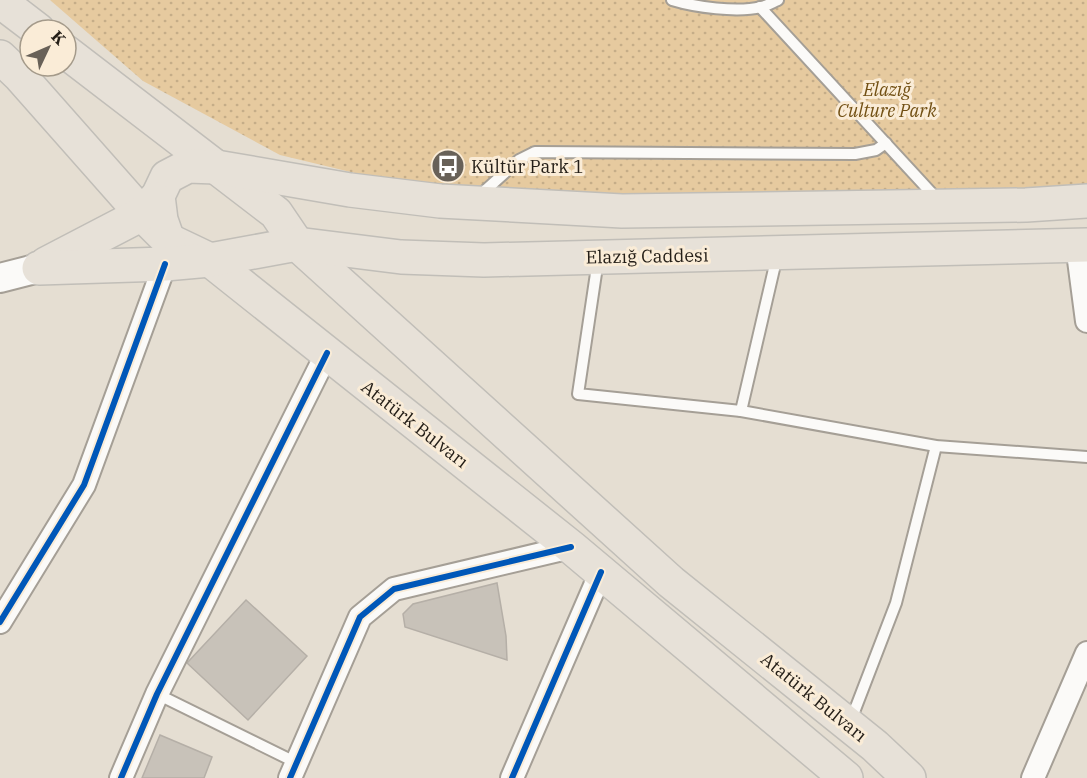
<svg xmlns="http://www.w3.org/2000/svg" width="1087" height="778" font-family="'IBM Plex Serif',serif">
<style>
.park{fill:url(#park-dots)}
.building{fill:#c8c2b9;stroke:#b5afa7;stroke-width:1.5}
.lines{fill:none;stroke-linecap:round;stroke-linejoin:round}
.service-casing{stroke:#a59f96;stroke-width:14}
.minor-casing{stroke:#a59f96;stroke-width:26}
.tertiary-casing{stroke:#a59f96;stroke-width:32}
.primary-casing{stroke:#c1beb8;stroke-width:36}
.service{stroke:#fbfaf8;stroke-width:10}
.minor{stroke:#fbfaf8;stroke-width:22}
.tertiary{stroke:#fbfaf8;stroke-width:28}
.primary{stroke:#e7e1d8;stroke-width:33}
.cycleway-casing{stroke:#faecd7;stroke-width:10}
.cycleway{stroke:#0057b8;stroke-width:6}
.labels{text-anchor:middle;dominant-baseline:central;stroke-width:6;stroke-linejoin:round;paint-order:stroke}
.park-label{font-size:18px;font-style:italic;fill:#725014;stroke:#faecd7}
.poi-label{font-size:18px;fill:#241e17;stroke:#faecd7;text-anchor:start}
.street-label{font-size:18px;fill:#241e17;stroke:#faecd7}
</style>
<defs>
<pattern id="park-dots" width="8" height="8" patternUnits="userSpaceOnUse" patternTransform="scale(1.5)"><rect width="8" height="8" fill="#e6ca9f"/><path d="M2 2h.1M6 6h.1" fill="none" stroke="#c5ad88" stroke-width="1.8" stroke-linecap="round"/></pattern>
</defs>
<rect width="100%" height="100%" fill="#e5ded2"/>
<!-- park -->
<path class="park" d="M50,0h1037v186l-195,15 -314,-1 -161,-12 -137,-33 -137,-74z"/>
<!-- building -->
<g class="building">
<path d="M497,583l9,53 1,24 -102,-33 -2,-13 10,-10z"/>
<path d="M246,600l61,56 -59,64 -61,-57z"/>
<path d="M160,735l52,22 -8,21h-62z"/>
</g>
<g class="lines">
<defs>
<g id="service">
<path d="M672,0c23,7 65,13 89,7 6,-1 12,-5 17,-7"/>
<path d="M760,7l177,192"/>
<path d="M479,196l40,-36 16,-8 320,2 21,-4 10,-7"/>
<path d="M777,256l-36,155 195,35 151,11"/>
<path d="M598,260l-20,134 163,17"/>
<path d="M157,694l140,69"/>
<path d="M851,720l45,-117 40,-157"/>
</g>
<g id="minor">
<path d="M1077,245l10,76"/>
<path d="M0,622l84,-137 81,-221"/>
<path d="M121,778l36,-84 170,-341"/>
<path d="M290,778l70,-161 34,-28 177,-42"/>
<path d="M512,778l89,-206"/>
<path d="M1033,778l54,-125"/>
</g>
<path id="tertiary" d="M0,278l39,-10"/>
<g id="primary">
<path d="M0,1l38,29"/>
<path d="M66,52l210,161 21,31 374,338 204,164 34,32"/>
<path d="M0,57l20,19 122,138 26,26 42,20 361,287 275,231"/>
<path d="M168,240l-7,-20 -3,-24 9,-19 21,-11 28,1 134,23 90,11 182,10 404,-6 61,-4"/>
<path d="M46,264l96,-50 13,-15"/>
<path d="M39,268l126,-4 45,-4 87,-16 104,13 83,3 603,-15"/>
</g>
</defs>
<!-- service casing -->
<use href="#service" class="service-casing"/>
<!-- minor casing -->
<use href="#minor" class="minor-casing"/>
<!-- tertiary casing -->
<use href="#tertiary" class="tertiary-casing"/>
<!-- primary casing -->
<use href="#primary" class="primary-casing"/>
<!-- service -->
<use href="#service" class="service"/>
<!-- minor -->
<use href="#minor" class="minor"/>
<!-- tertiary -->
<use href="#tertiary" class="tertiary"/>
<!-- primary -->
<use href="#primary" class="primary"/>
<defs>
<g id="cycleway">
<path d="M0,622l84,-137 81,-221"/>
<path d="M121,778l36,-84 170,-341"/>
<path d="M290,778l70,-161 34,-28 177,-42"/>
<path d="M512,778l89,-206"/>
</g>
</defs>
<!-- cycleway casing -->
<use href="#cycleway" class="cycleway-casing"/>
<!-- cycleway -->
<use href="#cycleway" class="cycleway"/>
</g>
<!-- icons -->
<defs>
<symbol id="bus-disc" viewBox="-11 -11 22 22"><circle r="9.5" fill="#686158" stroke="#faecd7"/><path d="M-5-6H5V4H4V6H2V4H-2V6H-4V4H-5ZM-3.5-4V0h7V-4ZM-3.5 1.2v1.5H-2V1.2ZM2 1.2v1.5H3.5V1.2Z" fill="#fff"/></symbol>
</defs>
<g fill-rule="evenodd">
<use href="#bus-disc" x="429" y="147" width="38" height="38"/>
</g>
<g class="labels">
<!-- park labels -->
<g class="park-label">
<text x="887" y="89">Elazığ<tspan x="887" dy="21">Culture Park</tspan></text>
</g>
<!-- poi labels -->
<g class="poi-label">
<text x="471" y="166">Kültür Park 1</text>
</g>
<!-- street labels -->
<g class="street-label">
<text transform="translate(647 256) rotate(-1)">Elazığ Caddesi</text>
<text transform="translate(415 424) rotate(38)">Atatürk Bulvarı</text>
<text transform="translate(814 697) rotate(39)">Atatürk Bulvarı</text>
</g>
</g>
<!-- north arrow -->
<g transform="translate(48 48) rotate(46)"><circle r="28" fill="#faecd7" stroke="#a49a8a" stroke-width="1.5"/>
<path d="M0-4.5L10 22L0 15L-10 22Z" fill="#686158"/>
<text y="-9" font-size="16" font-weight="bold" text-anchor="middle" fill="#241e17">K</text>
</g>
</svg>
